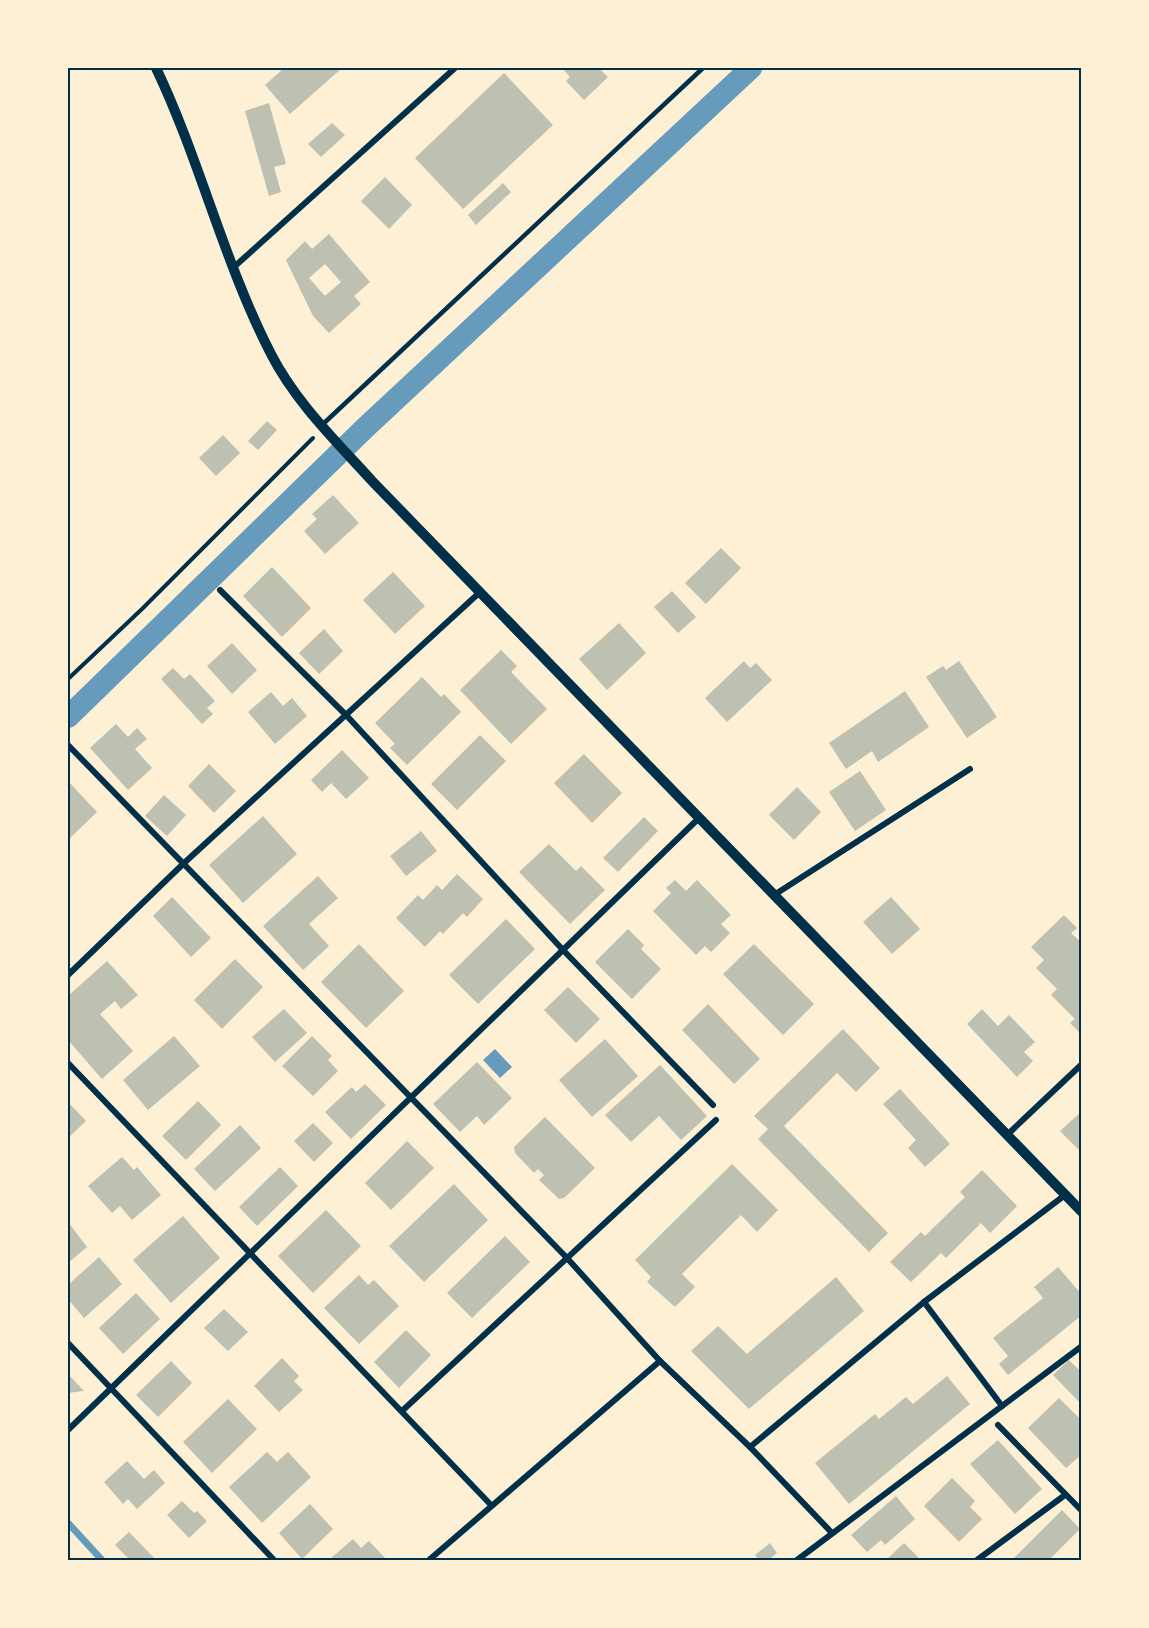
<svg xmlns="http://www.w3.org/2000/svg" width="1149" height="1628" font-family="'Roboto Condensed',sans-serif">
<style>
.water{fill:#669bbc}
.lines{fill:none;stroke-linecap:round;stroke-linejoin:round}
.stream{stroke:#669bbc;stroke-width:7}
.canal{stroke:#669bbc;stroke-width:22}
.building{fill:#bec0b2;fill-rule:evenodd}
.path{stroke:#003049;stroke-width:4}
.service{stroke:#003049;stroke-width:4.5}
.minor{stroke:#003049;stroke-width:6}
.tertiary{stroke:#003049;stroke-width:10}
.neatline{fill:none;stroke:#003049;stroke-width:2}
</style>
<rect width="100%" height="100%" fill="#fdf0d5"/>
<!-- water -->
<path class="water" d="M495,1049l17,18 -12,11 -17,-18z"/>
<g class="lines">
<!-- stream -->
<path class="stream" d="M68,1523l34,37"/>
<!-- canal -->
<path class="canal" d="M68,717l297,-289 386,-360"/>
</g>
<!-- building -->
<g class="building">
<path d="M284,68h58l-52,46 -25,-29z"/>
<path d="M562,68h37l9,9 -24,23 -18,-19 4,-4z"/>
<path d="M504,73l49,52 -90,84 -48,-51z"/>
<path d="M269,103l17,61 -12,3 7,25 -12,4 -24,-85z"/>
<path d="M332,123l13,12 -24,22 -13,-13z"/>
<path d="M385,177l27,28 -23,24 -28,-28z"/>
<path d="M503,183l8,9 -35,33 -8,-10z"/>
<path d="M329,234l41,48 -16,14 7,8 -32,29 -16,-17 -27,-56 19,-19 7,8zM325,264l16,18 -16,14 -16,-18z"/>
<path d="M267,421l10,9 -19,20 -10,-9z"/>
<path d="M223,435l17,18 -24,23 -17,-18z"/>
<path d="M333,495l26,28 -34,31 -21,-23 13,-12 -5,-5z"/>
<path d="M721,548l20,20 -35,36 -21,-21z"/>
<path d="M272,567l39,41 -29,29 -39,-41z"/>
<path d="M393,572l32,34 -30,28 -32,-34z"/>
<path d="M672,591l24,26 -18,16 -24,-26z"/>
<path d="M619,623l27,30 -39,37 -28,-31z"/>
<path d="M324,629l19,22 -24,23 -20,-21z"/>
<path d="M232,643l25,27 -25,24 -25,-28z"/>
<path d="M501,650l16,16 -6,6 36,37 -36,35 -51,-54z"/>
<path d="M744,661l6,7 6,-5 16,17 -45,42 -22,-24z"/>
<path d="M959,661l38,56 -30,21 -41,-61 17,-11 3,4z"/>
<path d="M173,668l11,11 6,-5 25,27 -8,7 6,6 -11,10 -41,-45z"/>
<path d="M422,677l19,20 3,-3 17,18 -54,53 -17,-17 5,-4 -20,-21z"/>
<path d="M905,691l24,36 -51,35 -6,-11 -26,18 -17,-26z"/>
<path d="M271,692l12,14 9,-8 15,18 -32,28 -27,-32z"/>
<path d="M116,724l12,13 9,-9 10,11 -12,10 17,19 -24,22 -38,-42z"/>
<path d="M480,735l26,26 -49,49 -26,-26z"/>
<path d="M342,750l27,28 -23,21 -15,-16 -9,9 -11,-12z"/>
<path d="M584,754l38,39 -30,30 -38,-40z"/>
<path d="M209,764l27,27 -22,22 -26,-27z"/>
<path d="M860,771l26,39 -31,21 -26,-39z"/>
<path d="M68,781l29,31 -29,28z"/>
<path d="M797,787l24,25 -27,28 -25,-25z"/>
<path d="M164,795l22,20 -19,21 -22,-20z"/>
<path d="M263,816l34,38 -54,49 -34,-38z"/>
<path d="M644,817l14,14 -40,41 -15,-14z"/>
<path d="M421,831l16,20 -31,25 -16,-20z"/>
<path d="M549,844l27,27 5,-5 24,24 -35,34 -51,-52z"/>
<path d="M457,874l26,25 -16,18 -4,-4 -20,21 -3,-3 -15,16 -29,-29 22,-23 5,5 14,-15 5,5z"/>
<path d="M318,876l20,22 -29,26 20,22 -26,24 -40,-44z"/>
<path d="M675,880l11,11 11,-11 34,35 -10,9 9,9 -19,19 -6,-6 -9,9 -43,-44 18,-18 -5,-5z"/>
<path d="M172,897l39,41 -20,19 -38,-41z"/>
<path d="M891,897l29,32 -28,25 -29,-32z"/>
<path d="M1064,915l13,13 -6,5 11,10v92l-12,-12 5,-4 -24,-24 6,-6 -21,-21 8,-8 -13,-13z"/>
<path d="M506,919l29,30 -57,55 -29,-29z"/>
<path d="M628,929l16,16 -3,4 20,20 -29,30 -37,-37z"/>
<path d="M359,944l45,47 -38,37 -45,-46z"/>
<path d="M754,944l60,60 -31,31 -60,-61z"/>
<path d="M235,959l28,28 -41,42 -28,-29z"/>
<path d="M107,961l31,34 -17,14 -6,-8 -15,13 33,37 -31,28 -34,-39v-44z"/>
<path d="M568,987l32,32 -24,24 -32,-33z"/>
<path d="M708,1004l52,55 -26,25 -52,-54z"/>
<path d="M284,1009l23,24 -32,29 -23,-25z"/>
<path d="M982,1009l16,17 11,-11 26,27 -11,10 9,9 -16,16 -50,-53z"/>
<path d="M843,1029l37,39 -24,24 -19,-19 -53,53 104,107 -19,19 -111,-113 10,-10 -14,-13z"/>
<path d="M174,1036l26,30 -52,44 -25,-30z"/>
<path d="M312,1036l20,20 -4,4 10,11 -25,25 -31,-30z"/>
<path d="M605,1039l33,37 -46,41 -33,-37z"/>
<path d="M477,1062l35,36 -28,27 -7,-9 -17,16 -27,-28z"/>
<path d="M660,1065l47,51 -26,24 -22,-24 -28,26 -26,-27z"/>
<path d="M365,1084l21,21 -35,34 -26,-27 27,-25 4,5z"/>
<path d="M900,1089l50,55 -25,23 -17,-19 8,-8 -33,-36z"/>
<path d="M198,1101l23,24 -35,35 -24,-24z"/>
<path d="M68,1102l18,19 -18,17z"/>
<path d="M1082,1111v42l-22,-22z"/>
<path d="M545,1117l50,51 -31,30 -5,1 -20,-19 5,-5 -6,-6 -4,4 -19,-20 -1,-6z"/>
<path d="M313,1123l20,20 -19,19 -20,-21z"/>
<path d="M240,1125l21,23 -46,43 -21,-22z"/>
<path d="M407,1141l27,27 -43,42 -26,-27z"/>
<path d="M122,1157l12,13 3,-3 24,28 -29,25 -12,-14 -8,7 -24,-27z"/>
<path d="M732,1164l46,46 -21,22 -16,-17 -59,59 13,13 -20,20 -28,-25 4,-5 -16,-17z"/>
<path d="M280,1167l18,19 -41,40 -18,-19z"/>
<path d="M982,1170l35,36 -27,27 -9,-10 -35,35 -5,-5 -30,29 -21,-20 31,-30 4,4 40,-39 -5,-5z"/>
<path d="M454,1184l34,36 -64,62 -35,-36z"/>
<path d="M326,1210l35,36 -48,47 -35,-37z"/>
<path d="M183,1216l37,42 -49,45 -38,-43z"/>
<path d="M68,1222l19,25 -19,16z"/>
<path d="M505,1236l25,26 -58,56 -25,-25z"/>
<path d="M99,1257l23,27 -38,34 -16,-19v-14z"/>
<path d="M1058,1267l24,28v20l-74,60 -9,-11 9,-8 -15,-18 50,-40 -9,-11z"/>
<path d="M359,1275l9,10 6,-5 25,26 -40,38 -35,-36z"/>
<path d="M836,1277l28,34 -115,98 -58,-58 27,-25 29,28z"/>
<path d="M136,1293l24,26 -37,35 -24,-26z"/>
<path d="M224,1309l24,23 -20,19 -24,-23z"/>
<path d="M406,1330l25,25 -32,33 -25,-26z"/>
<path d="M282,1358l17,18 -5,5 9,9 -24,22 -25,-26z"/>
<path d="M1069,1360l13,13v32l-29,-30z"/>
<path d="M171,1361l21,22 -34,34 -22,-22z"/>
<path d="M68,1374l16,17 -16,2z"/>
<path d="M947,1376l23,28 -121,100 -34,-41 60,-49 4,5 27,-22 7,7z"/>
<path d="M1059,1398l23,23v33l-16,14 -38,-40z"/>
<path d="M228,1399l29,30 -45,44 -29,-31z"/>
<path d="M998,1440l44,49 -27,25 -45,-50z"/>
<path d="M267,1452l10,10 11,-10 23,25 -49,46 -33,-36z"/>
<path d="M127,1461l17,18 10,-9 11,13 -28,26 -9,-10 -5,5 -19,-22z"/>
<path d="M952,1478l23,23 -5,6 12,12 -23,23 -35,-36z"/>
<path d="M896,1496l19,23 -30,26 -4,-5 -14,12 -16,-17z"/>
<path d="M182,1501l12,12 3,-2 10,10 -18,17 -22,-23z"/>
<path d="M310,1504l23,25 -31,30 -23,-26z"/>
<path d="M1062,1510l18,19 -31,31h-34l-2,-1z"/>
<path d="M129,1532l27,28h-26l-15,-15z"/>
<path d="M353,1539l8,9 8,-7 18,19h-58z"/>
<path d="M770,1543l7,10 -9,7h-9l-4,-5z"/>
<path d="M904,1543l17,17h-35z"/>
</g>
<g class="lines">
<!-- path -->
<path class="path" d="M68,679l74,-70 171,-171"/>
<!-- service -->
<path class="service" d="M322,425l381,-357"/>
<!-- minor -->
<g class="minor">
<path d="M234,267l221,-199"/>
<path d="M220,590l127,126 216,234 150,155"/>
<path d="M68,745l499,513 93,103 90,86 82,86"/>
<path d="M774,895l196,-126"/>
<path d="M68,975l115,-111 296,-271"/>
<path d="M68,1063l423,442"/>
<path d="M1007,1135l75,-71"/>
<path d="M924,1302l78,104"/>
<path d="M68,1343l206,217"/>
<path d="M402,1411l314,-291"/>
<path d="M998,1425l84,86"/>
<path d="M68,1430l631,-612"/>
<path d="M750,1447l174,-145 141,-107"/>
<path d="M429,1560l231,-199"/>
<path d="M797,1560l285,-214"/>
<path d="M977,1560l88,-65"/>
</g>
<!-- tertiary -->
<path class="tertiary" d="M156,68c44,92 68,195 115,286 25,49 66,88 102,128l709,730"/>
</g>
<!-- border -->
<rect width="1149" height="1628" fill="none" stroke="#fdf0d5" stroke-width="138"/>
<rect x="69" y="69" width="1011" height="1490" class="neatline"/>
</svg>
